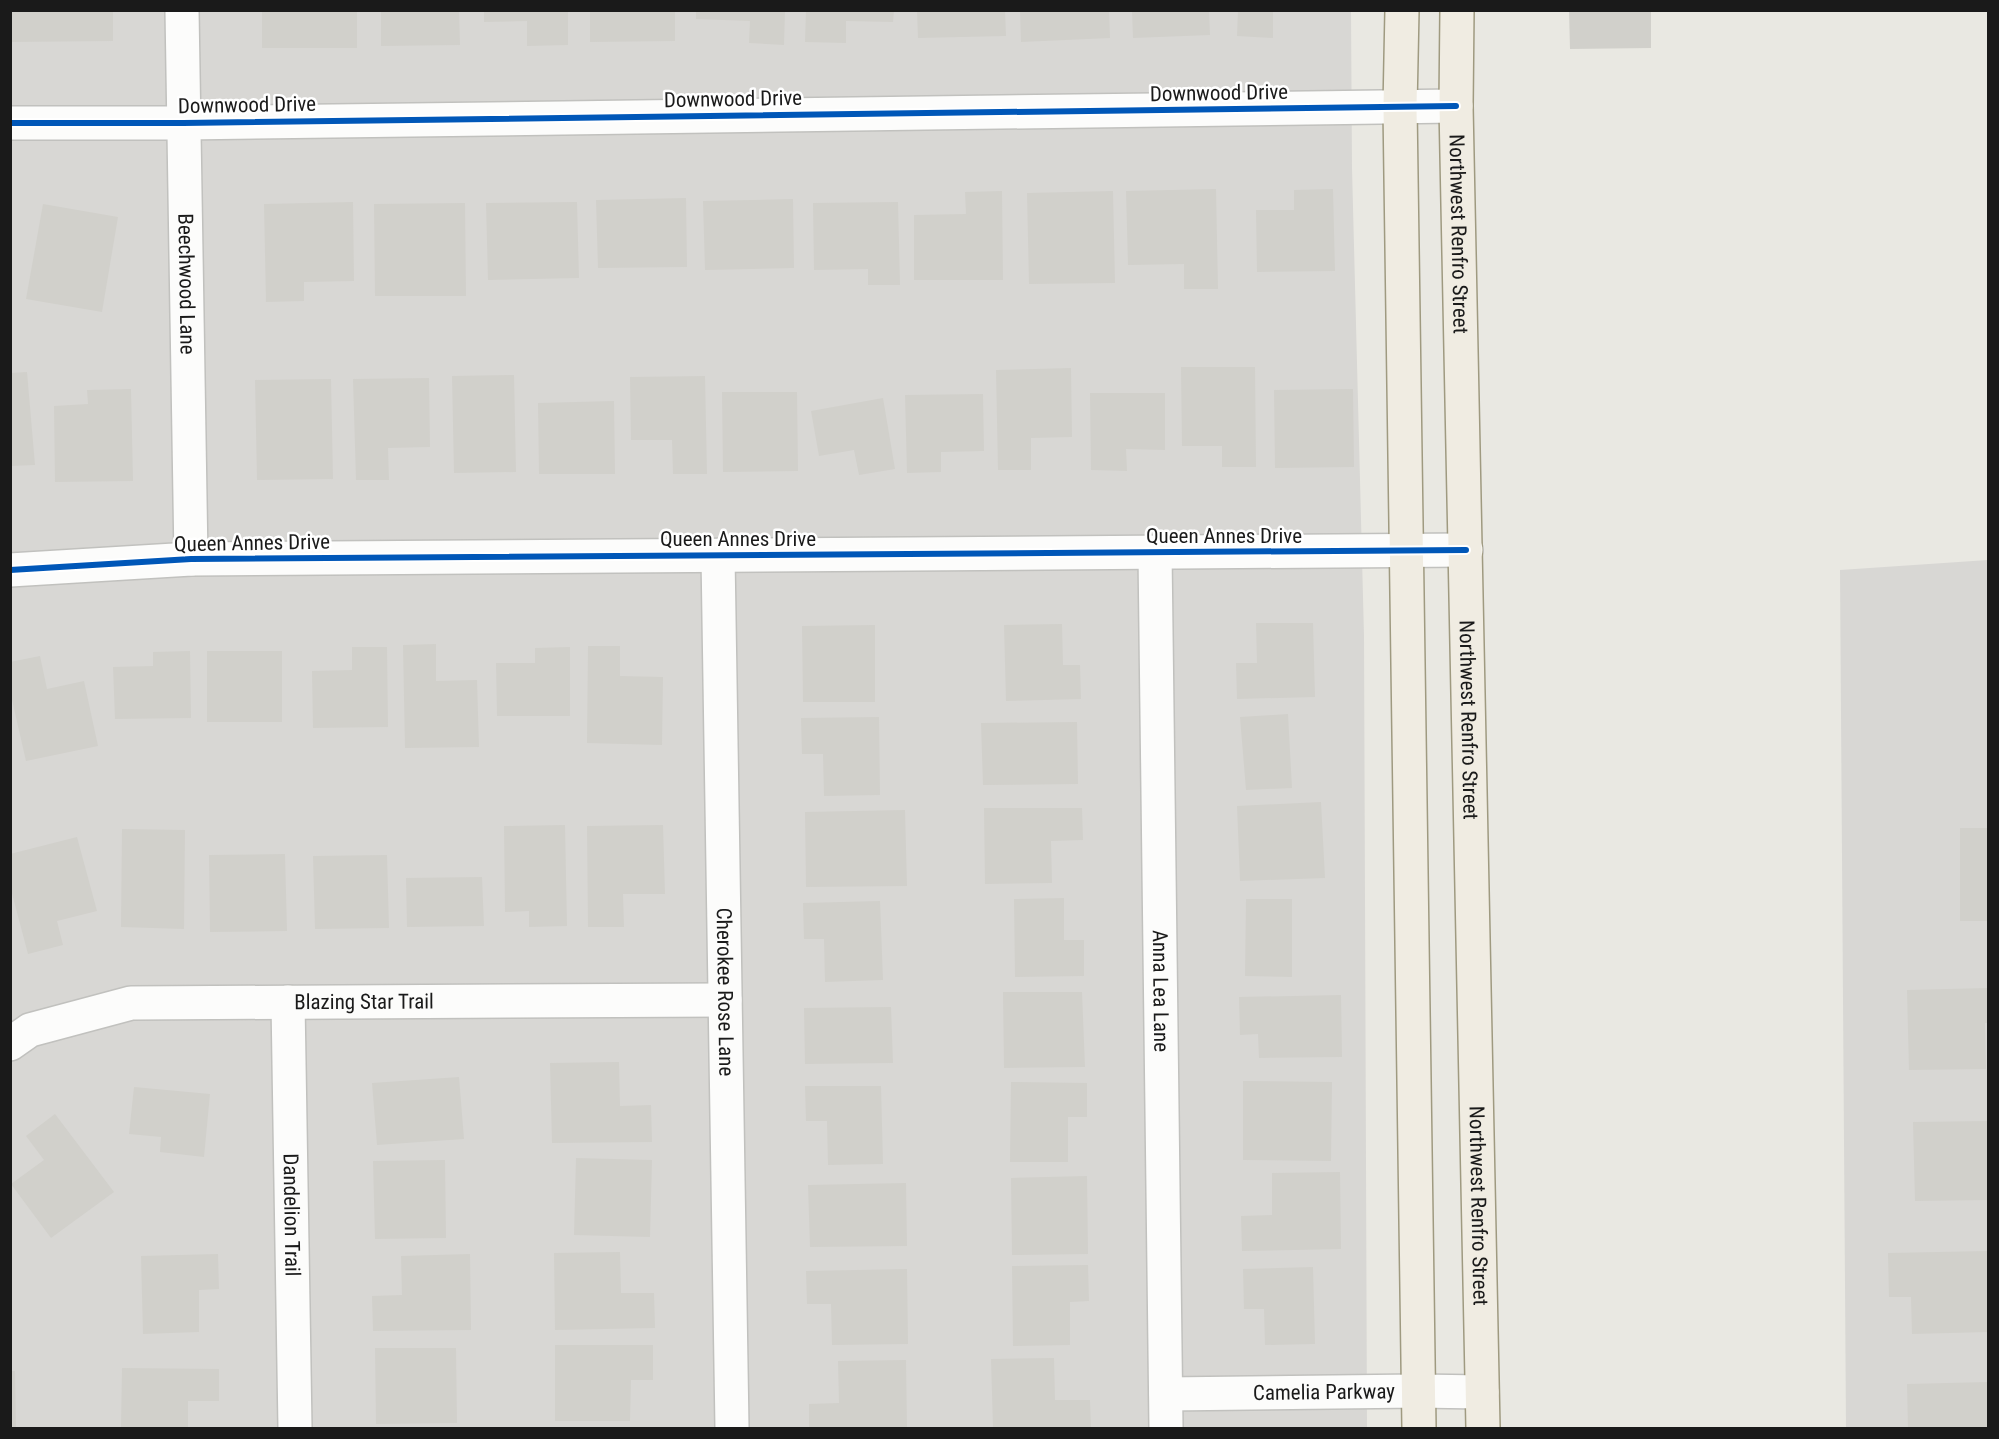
<svg xmlns="http://www.w3.org/2000/svg" width="1999" height="1439" font-family="'Roboto Condensed',sans-serif">
<style>
.residential{fill:#d8d7d4}
.building{fill:#d1d0cb}
.lines{fill:none;stroke-linecap:round;stroke-linejoin:round}
.minor-casing{stroke:#c1c1be;stroke-width:36}
.major-casing{stroke:#9f9a80;stroke-width:36}
.minor{stroke:#fcfcfb;stroke-width:33}
.major{stroke:#f0ece2;stroke-width:33}
.cycleway-casing{stroke:#fff;stroke-width:10}
.cycleway{stroke:#0057b8;stroke-width:6}
.labels{text-anchor:middle;dominant-baseline:central;stroke-width:5;stroke-linejoin:round;paint-order:stroke}
.street-label{font-size:21px;fill:#1a1a1a;stroke:#fff}
</style>
<rect width="100%" height="100%" fill="#e9e8e2"/>
<!-- residential -->
<g class="residential">
<path d="M10,11h1341l1,157 12,468 3,792h-1356z"/>
<path d="M1988,560v868h-142l-6,-858z"/>
</g>
<!-- building -->
<g class="building">
<path d="M10,10h103v31l-103,1z"/>
<rect x="262" y="10" width="95" height="38"/>
<path d="M381,10h78l1,35 -79,1z"/>
<path d="M484,10h84v35l-41,1v-25l-43,1z"/>
<path d="M590,10h85v31l-85,1z"/>
<path d="M696,10h89l-1,35 -35,-2 1,-22 -54,-2z"/>
<path d="M806,10h88l-1,12 -47,-1v22l-41,-1z"/>
<path d="M917,10h88l1,26 -88,2z"/>
<path d="M1020,10h89l1,28 -89,4z"/>
<path d="M1132,10h77l1,25 -77,3z"/>
<path d="M1238,10h35v28l-36,-2z"/>
<path d="M1569,10h82v38l-81,1z"/>
<path d="M1216,189l2,100h-34v-25l-56,1 -2,-74z"/>
<path d="M1333,189l2,82 -78,1 -1,-62h38v-20z"/>
<path d="M1002,191l1,89h-89v-65l52,-1 -1,-22z"/>
<path d="M1113,191l2,92 -86,1 -2,-91z"/>
<path d="M686,198l1,69 -89,1 -2,-68z"/>
<path d="M793,199l1,69 -89,2 -2,-69z"/>
<path d="M353,202l1,79 -50,1v19l-38,1 -2,-98z"/>
<path d="M577,202l2,76 -91,2 -2,-77z"/>
<path d="M898,202l2,83h-32v-16l-54,1 -1,-67z"/>
<path d="M465,203l1,93h-91l-1,-92z"/>
<path d="M43,204l75,13 -16,95 -76,-13z"/>
<path d="M1181,367h74l1,100h-34v-21h-40z"/>
<path d="M1071,368l1,69 -41,1v32h-33l-2,-100z"/>
<path d="M27,372l8,93 -25,1v-93z"/>
<path d="M514,375l2,97 -62,1 -2,-97z"/>
<path d="M705,376l2,98h-34l-1,-34h-41l-1,-63z"/>
<path d="M429,378l1,69 -42,1 1,32h-33l-3,-101z"/>
<path d="M331,379l2,100 -76,1 -2,-100z"/>
<path d="M131,389l2,92 -78,1 -1,-76 34,-2 -1,-14z"/>
<path d="M1353,389l1,78 -79,1 -1,-78z"/>
<path d="M722,392h75l1,79 -75,1z"/>
<path d="M1090,393h75v57l-39,-1 1,22 -36,-1z"/>
<path d="M983,394l1,57 -43,1v20l-34,1 -2,-78z"/>
<path d="M883,398l12,71 -36,6 -5,-25 -35,6 -8,-45z"/>
<path d="M614,401l1,73h-76l-1,-71z"/>
<path d="M1256,623h57l2,74 -78,2 -1,-36h21z"/>
<path d="M1062,624l1,41h17l1,34 -75,2 -2,-76z"/>
<path d="M875,625v77h-72l-1,-76z"/>
<path d="M436,644v37l41,-1 2,67 -74,1 -2,-103z"/>
<path d="M588,646h32v30l43,1 -1,68 -75,-2z"/>
<path d="M352,647h35l1,80 -75,1 -1,-57 40,-1z"/>
<path d="M570,647v69h-73l-1,-53h39v-15z"/>
<path d="M190,651l1,67 -76,1 -2,-52 40,-1v-14z"/>
<rect x="207" y="651" width="75" height="71"/>
<path d="M40,656l7,33 37,-8 14,65 -72,15 -16,-70v-29z"/>
<path d="M1288,714l4,74 -46,2 -6,-73z"/>
<path d="M879,717l1,78 -56,1 -1,-42h-21l-1,-36z"/>
<path d="M1077,722l1,62 -95,1 -2,-62z"/>
<path d="M1321,802l4,76 -85,3 -3,-75z"/>
<path d="M984,808h98l1,32 -32,1 1,42 -67,1z"/>
<path d="M905,810l2,76 -101,1 -1,-75z"/>
<path d="M565,825l2,101 -38,1v-16l-24,1 -1,-86z"/>
<path d="M663,825l2,69h-42l1,33h-36l-1,-101z"/>
<rect x="1960" y="828" width="28" height="93"/>
<path d="M122,829l63,1 -1,99 -63,-2z"/>
<path d="M77,837l20,74 -40,10 6,24 -35,9 -18,-68v-32z"/>
<path d="M285,854l2,77 -77,1 -1,-77z"/>
<path d="M387,855l2,73 -74,1 -2,-73z"/>
<path d="M482,877l2,49 -77,1 -1,-49z"/>
<path d="M1064,898v42h20v36l-69,1 -1,-78z"/>
<path d="M1246,899h46v78l-47,-1z"/>
<path d="M880,901l3,79 -58,2 -1,-43h-20l-1,-36z"/>
<path d="M1988,988v35h-3l1,46 -77,1 -2,-80z"/>
<path d="M1003,992h79l3,75 -81,1z"/>
<path d="M1341,995l1,62 -83,1 -1,-24 -18,1 -1,-38z"/>
<path d="M891,1007l2,56 -88,1 -1,-56z"/>
<path d="M619,1062l1,44 31,-1 1,37 -100,1 -2,-80z"/>
<path d="M459,1077l5,62 -87,6 -5,-62z"/>
<path d="M1243,1081l89,1 -1,79 -88,-1z"/>
<path d="M1011,1082l76,1v34h-19v45h-58z"/>
<path d="M805,1086h76l2,78 -55,1 -1,-44h-21z"/>
<path d="M134,1087l76,7 -6,63 -44,-5 1,-15 -32,-3z"/>
<path d="M55,1114l59,78 -63,46 -40,-54 33,-24 -18,-24z"/>
<path d="M1988,1121v79l-73,1 -2,-79z"/>
<path d="M576,1158l76,2 -2,77 -76,-2z"/>
<path d="M445,1160l1,78 -71,1 -2,-78z"/>
<path d="M1340,1172l1,77 -99,2 -1,-35 31,-1v-42z"/>
<path d="M1087,1176l1,78 -76,1 -1,-77z"/>
<path d="M906,1183l1,63 -97,1 -2,-62z"/>
<path d="M1988,1251v81l-76,2 -1,-37h-22l-1,-44z"/>
<path d="M620,1252l1,41h33l1,35 -100,2 -1,-77z"/>
<path d="M218,1254l1,35 -20,1v42l-56,2 -2,-78z"/>
<path d="M470,1254l1,76 -98,1 -1,-35 30,-1 -1,-39z"/>
<path d="M1088,1265l1,36 -19,1v43l-57,1 -1,-80z"/>
<path d="M1313,1267l2,77 -50,1 -1,-36h-20l-1,-40z"/>
<path d="M907,1269l1,75 -76,1 -1,-41h-24l-1,-33z"/>
<path d="M555,1345h98v35h-22l-1,41h-75z"/>
<path d="M375,1348h81l1,75 -81,1z"/>
<path d="M1054,1358l1,42h35l1,28h-98l-2,-69z"/>
<path d="M906,1360l1,68h-98v-24l30,-1 -1,-42z"/>
<path d="M122,1368l97,1v32h-31v27h-67z"/>
<path d="M10,1371h5l1,57h-6z"/>
<path d="M1988,1382v46h-80l-1,-44z"/>
</g>
<g class="lines">
<defs>
<g id="minor">
<path id="s1" d="M182,10l9,549"/>
<path d="M10,123h173l1273,-17"/>
<path id="s2" d="M1155,553l11,875"/>
<path id="s3" d="M718,556l14,872"/>
<path d="M10,570l181,-11 1275,-9"/>
<path id="s4" d="M288,1002l7,426"/>
<path id="s5" d="M10,1044l20,-14 101,-27 594,-3"/>
<path id="s6" d="M1166,1394l252,-3 64,1"/>
</g>
<g id="major">
<path d="M1402,10l-2,97 19,1321"/>
<path id="s7" d="M1457,10l-1,96 27,1322"/>
</g>
</defs>
<!-- minor casing -->
<use href="#minor" class="minor-casing"/>
<!-- major casing -->
<use href="#major" class="major-casing"/>
<!-- minor -->
<use href="#minor" class="minor"/>
<!-- major -->
<use href="#major" class="major"/>
<defs>
<g id="cycleway">
<path d="M10,123h173l1273,-17"/>
<path d="M10,570l181,-11 1275,-9"/>
</g>
</defs>
<!-- cycleway casing -->
<use href="#cycleway" class="cycleway-casing"/>
<!-- cycleway -->
<use href="#cycleway" class="cycleway"/>
</g>
<g class="labels">
<!-- street labels -->
<g class="street-label">
<text transform="translate(1219 93) rotate(-1)">Downwood Drive</text>
<text transform="translate(733 99) rotate(-1)">Downwood Drive</text>
<text transform="translate(247 105) rotate(-1)">Downwood Drive</text>
<text stroke="none"><textPath href="#s7" startOffset="224">Northwest Renfro Street</textPath></text>
<text stroke="none"><textPath href="#s1" startOffset="274">Beechwood Lane</textPath></text>
<text x="1224" y="536">Queen Annes Drive</text>
<text x="738" y="539">Queen Annes Drive</text>
<text transform="translate(252 543) rotate(-1)">Queen Annes Drive</text>
<text stroke="none"><textPath href="#s7" startOffset="710">Northwest Renfro Street</textPath></text>
<text stroke="none"><textPath href="#s2" startOffset="438">Anna Lea Lane</textPath></text>
<text stroke="none"><textPath href="#s3" startOffset="436">Cherokee Rose Lane</textPath></text>
<text stroke="none"><textPath href="#s5" startOffset="362">Blazing Star Trail</textPath></text>
<text stroke="none"><textPath href="#s7" startOffset="1196">Northwest Renfro Street</textPath></text>
<text stroke="none"><textPath href="#s4" startOffset="213">Dandelion Trail</textPath></text>
<text stroke="none"><textPath href="#s6" startOffset="158">Camelia Parkway</textPath></text>
</g>
</g>
<!-- border -->
<rect width="1999" height="1439" fill="none" stroke="#1a1a1a" stroke-width="24"/>
</svg>
